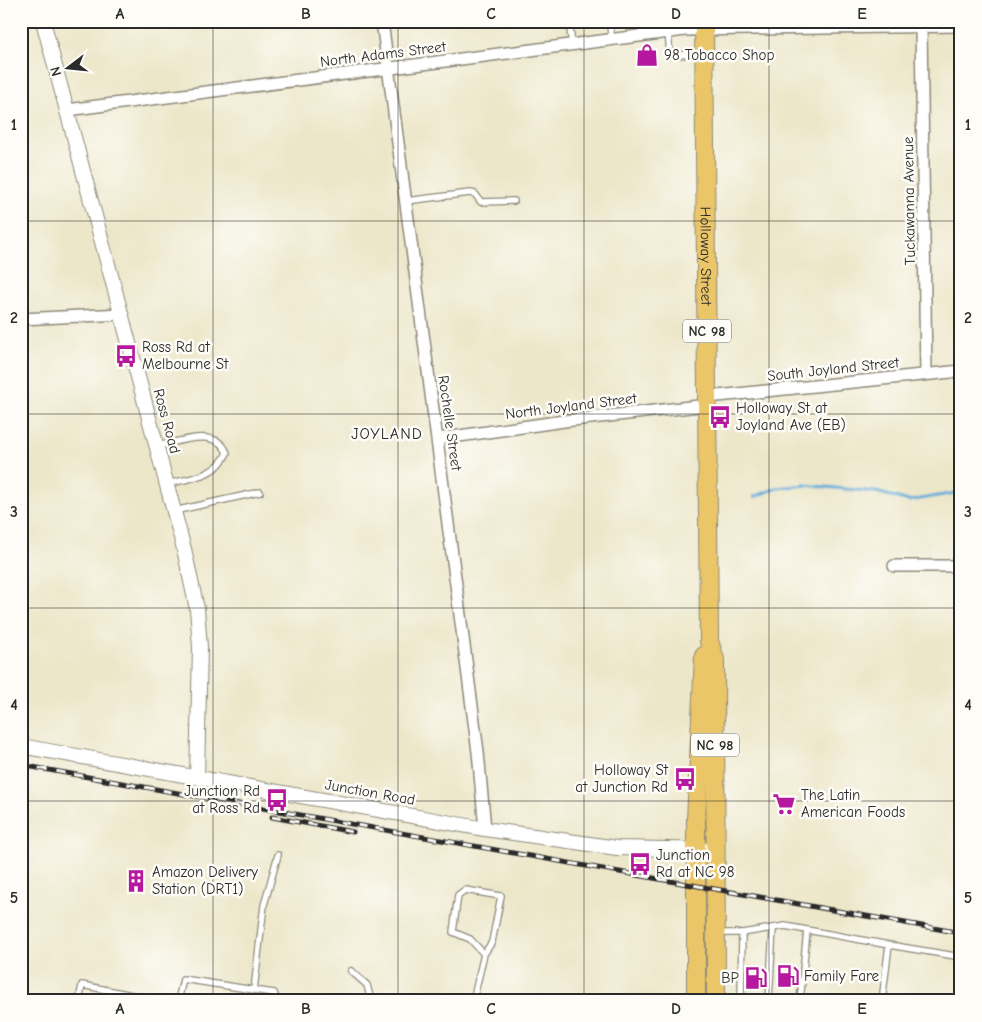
<svg xmlns="http://www.w3.org/2000/svg" width="982" height="1022" font-family="'Comic Neue',sans-serif">
<style>
.lines{fill:none;stroke-linecap:round;stroke-linejoin:round}
.stream{stroke:#61adda;stroke-width:3}
.service-casing{stroke:#8c897a;stroke-width:8}
.minor-casing{stroke:#8c897a;stroke-width:14}
.tertiary-casing{stroke:#8c897a;stroke-width:16}
.trunk-casing{stroke:#8c897a;stroke-width:20}
.service{stroke:#fff;stroke-width:5.5}
.minor{stroke:#fff;stroke-width:11}
.tertiary{stroke:#fff;stroke-width:14}
.trunk{stroke:#ebc669;stroke-width:18}
.rail-casing{stroke:#2b2b2b;stroke-width:5}
.rail{stroke:#fdfcf7;stroke-width:3;stroke-dasharray:9;stroke-linecap:butt}
.grid{fill:none;stroke:#2b2b2b;stroke-width:1;stroke-opacity:0.55}
.labels{text-anchor:middle;dominant-baseline:central;stroke-width:5;stroke-linejoin:round;paint-order:stroke}
.shield{fill:#fdfcf7;stroke:#6a6a68;stroke-width:1}
.shield-label{font-size:14px;font-weight:bold;fill:#2b2b2b}
.street-label{font-size:15px;fill:#2b2b2b;stroke:#fdfcf7}
.poi-label{font-size:15px;fill:#2b2b2b;stroke:#fdfcf7;text-anchor:start}
.neighbourhood-label{font-size:16px;letter-spacing:1px;fill:#2b2b2b;stroke:#fdfcf7}
.neatline{fill:none;stroke:#2b2b2b;stroke-width:2}
.grid-label{font-size:16px;text-anchor:middle;font-weight:bold;fill:#2b2b2b}
</style>
<rect width="100%" height="100%" fill="#fdfcf7"/>
<filter id="ink" filterUnits="userSpaceOnUse"><feTurbulence type="fractalNoise" baseFrequency=".02" numOctaves="2"/><feDisplacementMap in="SourceGraphic" scale="10" xChannelSelector="R" yChannelSelector="G"/><feConvolveMatrix kernelMatrix="1 2 1 2 8 2 1 2 1" color-interpolation-filters="sRGB"/></filter>
<filter id="wash" filterUnits="userSpaceOnUse"><feTurbulence type="fractalNoise" baseFrequency=".0096" numOctaves="4" result="noise"/><feDisplacementMap in="SourceGraphic" scale="20" xChannelSelector="R" yChannelSelector="G"/><feGaussianBlur stdDeviation="1.12" result="paint"/><feColorMatrix in="noise" values="0 0 0 0 0 0 0 0 0 0 0 0 0 0 0 0 0 1.4 0 .05"/><feComposite in="paint" operator="in"/></filter>
<g filter="url(#wash)">
<rect width="100%" height="100%" fill="#ede7ca"/>
<g class="lines">
<!-- stream -->
<path class="stream" d="M754,497l23,-9 28,-3 71,7 33,9 52,-9"/>
</g>
</g>
<g filter="url(#ink)">
<g class="lines">
<defs>
<g id="service">
<path d="M569,21l3,24"/>
<path d="M609,21l3,19"/>
<path d="M668,32l2,23 32,-1"/>
<path d="M406,201l64,-8 5,1 6,8 33,-1"/>
<path d="M157,446c21,-4 60,-20 70,7 -11,24 -37,25 -60,31"/>
<path d="M174,511l86,-19"/>
<path d="M773,928l12,-2 104,19 -7,56"/>
<path d="M717,933h25l-1,68"/>
<path d="M742,933l31,-5 -4,73"/>
<path d="M889,945l72,12"/>
<path d="M351,971l16,14 4,16"/>
<path d="M254,990l20,3 3,8"/>
<path d="M79,1001l3,-16 80,16"/>
<path d="M178,1001l5,-22 71,11 10,-85 14,-50"/>
<path d="M473,1001l11,-47 8,-12 9,-46 -36,-6 -7,5 -5,37 17,7 14,15"/>
<path d="M800,1001l7,-70"/>
</g>
<g id="minor">
<path d="M382,21l96,731 7,77"/>
<path d="M921,26l5,348"/>
<path d="M67,110l618,-80 276,-4"/>
<path d="M21,319l101,-5"/>
<path d="M708,397l253,-26"/>
<path d="M438,439l126,-18 144,-16"/>
<path d="M894,566h67"/>
</g>
<g id="tertiary">
<path d="M43,21l141,528 13,60 3,38 -3,130"/>
<path d="M21,746l464,83 132,19 98,2"/>
</g>
<g id="trunk">
<path id="s1" d="M704,21l5,620 6,19 1,341"/>
<path d="M696,1001v-181l8,-164"/>
</g>
</defs>
<!-- service casing -->
<use href="#service" class="service-casing"/>
<!-- minor casing -->
<use href="#minor" class="minor-casing"/>
<!-- tertiary casing -->
<use href="#tertiary" class="tertiary-casing"/>
<!-- trunk casing -->
<use href="#trunk" class="trunk-casing"/>
<!-- service -->
<use href="#service" class="service"/>
<!-- minor -->
<use href="#minor" class="minor"/>
<!-- tertiary -->
<use href="#tertiary" class="tertiary"/>
<!-- trunk -->
<use href="#trunk" class="trunk"/>
<defs>
<g id="rail">
<path d="M21,765l940,168"/>
<path d="M272,817l81,15"/>
</g>
</defs>
<!-- rail casing -->
<use href="#rail" class="rail-casing"/>
<!-- rail -->
<use href="#rail" class="rail"/>
</g>
</g>
<!-- grid -->
<path class="grid" d="M213,21v980M398,21v980M584,21v980M769,21v980M21,221h940M21,414h940M21,608h940M21,801h940"/>
<!-- icons -->
<defs>
<symbol id="shop-bare" viewBox="-9 -9 18 18"><path d="M-5-2.5h2.3a2.7 3.5 0 0 1 5.4 0H5L5.5 6h-11ZM-1.5-2.5h3a1.5 2.3 0 0 0-3 0Z" fill="#b5179e" stroke="#fdfcf7" stroke-width="2.5" paint-order="stroke"/></symbol>
<symbol id="bus-bare" viewBox="-9 -9 18 18"><path d="M-5-6H5V4H4V6H2V4H-2V6H-4V4H-5ZM-3.5-4V0h7V-4ZM-3.5 1.2v1.5H-2V1.2ZM2 1.2v1.5H3.5V1.2Z" fill="#b5179e" stroke="#fdfcf7" stroke-width="2.5" paint-order="stroke"/></symbol>
<symbol id="supermarket-bare" viewBox="-9 -9 18 18"><path d="M-6-5.5h2.5l.6 2H6L4.5 2H-2.5L-4.4-4H-6ZM-1.5 3.2a1.3 1.3 0 1 0 .1 0ZM3 3.2a1.3 1.3 0 1 0 .1 0Z" fill="#b5179e" stroke="#fdfcf7" stroke-width="2.5" paint-order="stroke"/></symbol>
<symbol id="building-bare" viewBox="-9 -9 18 18"><path d="M-4-6H4V6H1V3H-1V6H-4ZM-2.5-4.3h1.7v1.8h-1.7ZM.8-4.3h1.7v1.8H.8ZM-2.5-1h1.7V.8h-1.7ZM.8-1h1.7V.8H.8Z" fill="#b5179e" stroke="#fdfcf7" stroke-width="2.5" paint-order="stroke"/></symbol>
<symbol id="fuel-bare" viewBox="-9 -9 18 18"><path d="M-5.5-6h7V0h2V4h1.3V-2.5L3-4.5l.8-.8L6-3V5H2.5V1h-1V6h-7ZM-4.2-4.7v3.2H.2V-4.7Z" fill="#b5179e" stroke="#fdfcf7" stroke-width="2.5" paint-order="stroke"/></symbol>
</defs>
<g fill-rule="evenodd">
<use href="#shop-bare" x="631" y="39" width="32" height="32"/>
<use href="#bus-bare" x="110" y="340" width="32" height="32"/>
<use href="#bus-bare" x="704" y="401" width="32" height="32"/>
<use href="#bus-bare" x="669" y="763" width="32" height="32"/>
<use href="#bus-bare" x="261" y="784" width="32" height="32"/>
<use href="#supermarket-bare" x="768" y="788" width="32" height="32"/>
<use href="#bus-bare" x="624" y="848" width="32" height="32"/>
<use href="#building-bare" x="120" y="865" width="32" height="32"/>
<use href="#fuel-bare" x="772" y="960" width="32" height="32"/>
<use href="#fuel-bare" x="740" y="962" width="32" height="32"/>
</g>
<g class="labels">
<!-- shield labels -->
<g class="shield">
<rect x="683" y="319.5" width="48" height="23" rx="4"/>
<rect x="691" y="733.5" width="48" height="23" rx="4"/>
</g>
<g class="shield-label">
<text x="707" y="331">NC 98</text>
<text x="715" y="745">NC 98</text>
</g>
<!-- street labels -->
<g class="street-label">
<text transform="translate(383 54) rotate(-7)">North Adams Street</text>
<text transform="translate(909 201) rotate(-91)">Tuckawanna Avenue</text>
<text stroke="none"><textPath href="#s1" startOffset="235">Holloway Street</textPath></text>
<text transform="translate(833 369) rotate(-6)">South Joyland Street</text>
<text transform="translate(571 406) rotate(-7)">North Joyland Street</text>
<text transform="translate(167 421) rotate(75)">Ross Road</text>
<text transform="translate(450 423) rotate(82)">Rochelle Street</text>
<text transform="translate(370 792) rotate(10)">Junction Road</text>
</g>
<!-- poi labels -->
<g class="poi-label">
<text x="664" y="55">98 Tobacco Shop</text>
<text x="142" y="347">Ross Rd at<tspan x="142" dy="17">Melbourne St</tspan></text>
<text x="736" y="408">Holloway St at<tspan x="736" dy="17">Joyland Ave (EB)</tspan></text>
<text x="668" y="770" text-anchor="end">Holloway St<tspan x="668" dy="17">at Junction Rd</tspan></text>
<text x="260" y="791" text-anchor="end">Junction Rd<tspan x="260" dy="17">at Ross Rd</tspan></text>
<text x="801" y="795">The Latin<tspan x="801" dy="17">American Foods</tspan></text>
<text x="656" y="855">Junction<tspan x="656" dy="17">Rd at NC 98</tspan></text>
<text x="152" y="872">Amazon Delivery<tspan x="152" dy="17">Station (DRT1)</tspan></text>
<text x="804" y="976">Family Fare</text>
<text x="739" y="978" text-anchor="end">BP</text>
</g>
<!-- neighbourhood labels -->
<g class="neighbourhood-label">
<text x="387" y="434">JOYLAND</text>
</g>
</g>
<!-- margin -->
<rect width="982" height="1022" fill="none" stroke="#fdfcf7" stroke-width="55"/>
<!-- north arrow -->
<g transform="translate(68 68) rotate(254)" stroke="#fdfcf7" stroke-width="4" paint-order="stroke">
<path d="M0-4L9 19L0 12L-9 19Z" fill="#2b2b2b"/>
<text y="-8" font-size="14" font-weight="bold" text-anchor="middle" fill="#2b2b2b">N</text>
</g>
<rect x="28" y="28" width="926" height="966" class="neatline"/>
<g class="grid-label">
<text x="120" y="19">A</text>
<text x="306" y="19">B</text>
<text x="491" y="19">C</text>
<text x="676" y="19">D</text>
<text x="862" y="19">E</text>
<text x="14" y="130">1</text>
<text x="968" y="130">1</text>
<text x="14" y="323">2</text>
<text x="968" y="323">2</text>
<text x="14" y="517">3</text>
<text x="968" y="517">3</text>
<text x="14" y="710">4</text>
<text x="968" y="710">4</text>
<text x="14" y="903">5</text>
<text x="968" y="903">5</text>
<text x="120" y="1014">A</text>
<text x="306" y="1014">B</text>
<text x="491" y="1014">C</text>
<text x="676" y="1014">D</text>
<text x="862" y="1014">E</text>
</g>
</svg>
